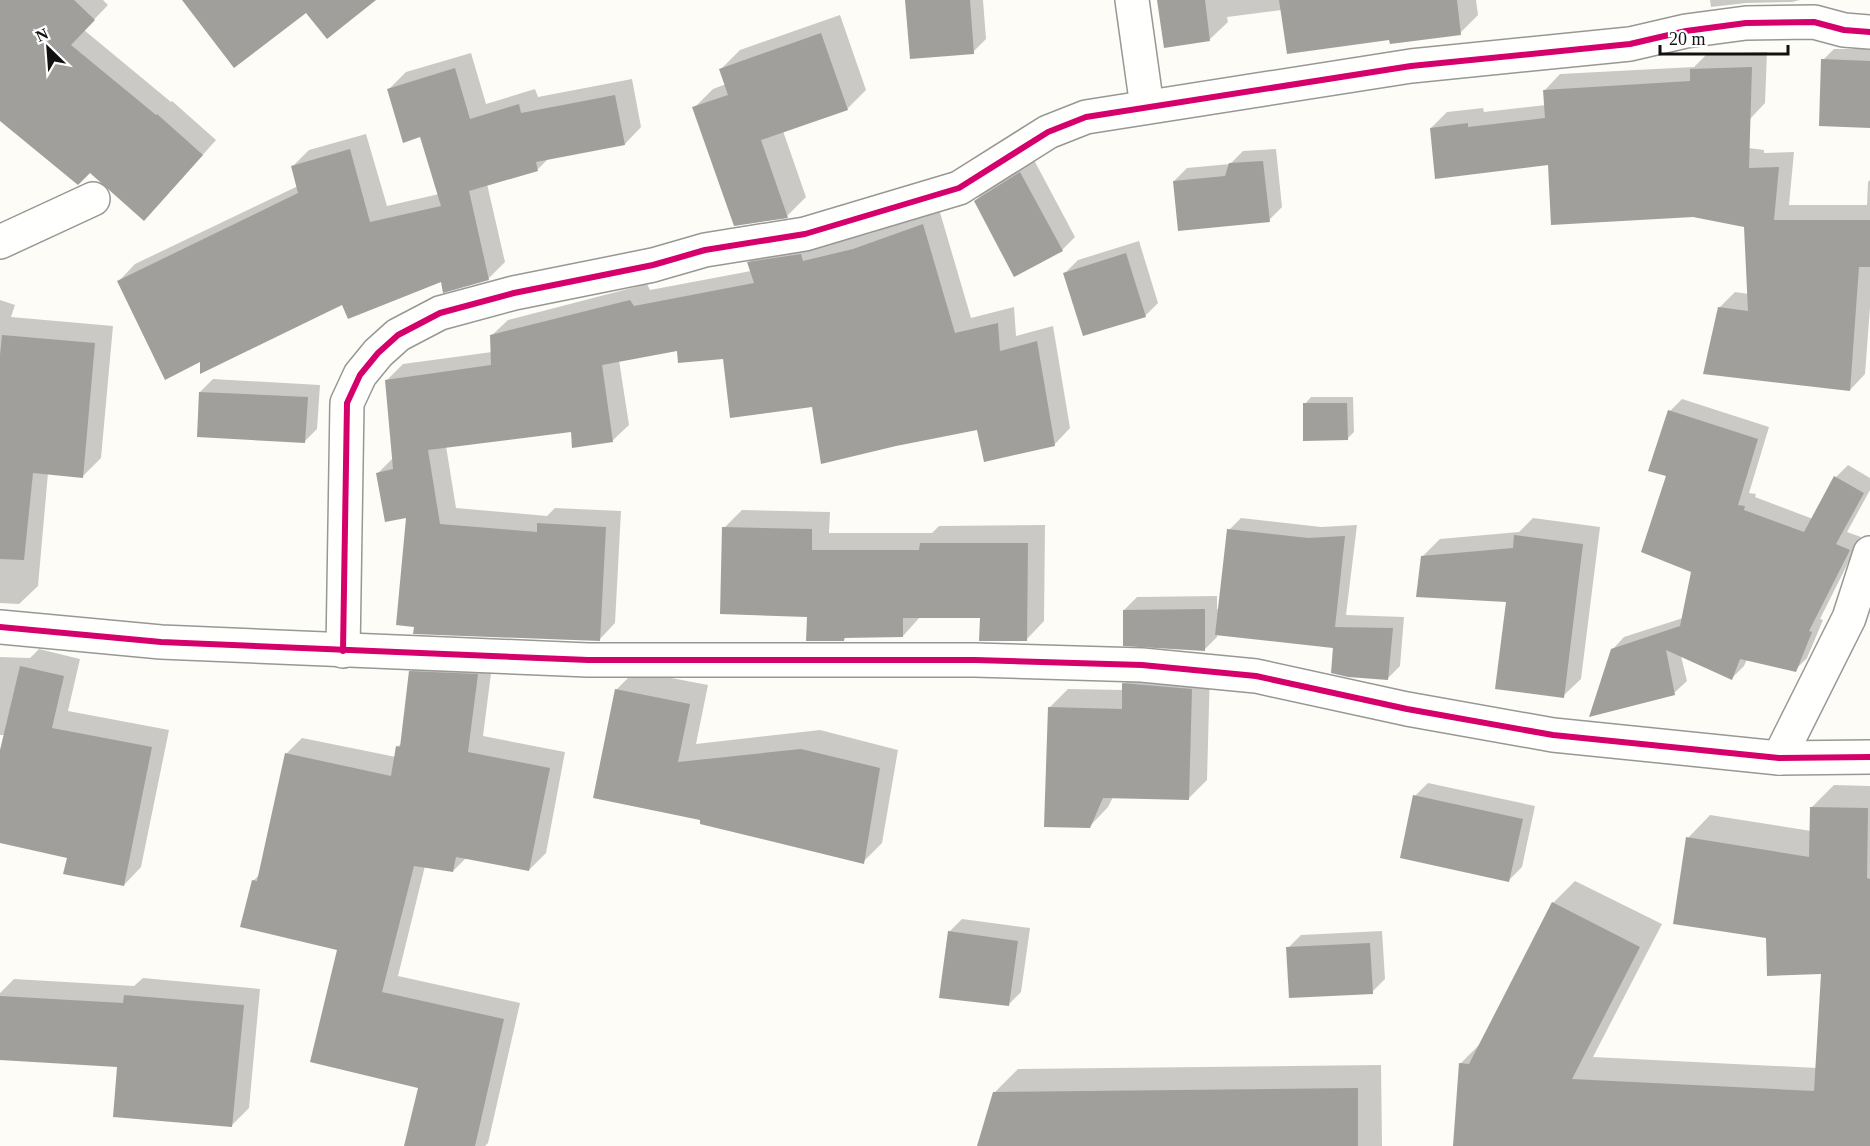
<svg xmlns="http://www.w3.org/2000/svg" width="1870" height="1146" font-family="Georgia,serif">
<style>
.shadow{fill:#0003}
.building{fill:#a19f9c}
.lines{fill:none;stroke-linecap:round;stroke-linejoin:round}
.minor-casing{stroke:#979795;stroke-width:36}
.minor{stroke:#fffffe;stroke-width:33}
.cycleway-casing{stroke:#fff;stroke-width:10}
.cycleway{stroke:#d6006c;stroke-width:6}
</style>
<rect width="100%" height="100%" fill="#fdfcf7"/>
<!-- shadow -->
<g class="shadow">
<path d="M0,0h103l5,5 -24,25 87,72 1,-1 44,39 -58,65 -68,-34 -90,-52z"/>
<path d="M906,0h77l3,39 -13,13z"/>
<path d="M1158,0h318l2,15 -18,18 -70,6 -108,-29 -55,7 1,5 -18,17 -45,7z"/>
<path d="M1710,0h90l-8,2 -46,1 -35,4z"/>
<path d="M840,15l26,75 -19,19 -64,22 23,66 -19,19 -52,9 -41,-117 19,-19 13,-5 -5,-15 19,-19z"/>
<path d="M1834,49h36v73l-47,-62z"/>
<path d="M1767,52l-2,51 -15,16 -40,24 54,7v3l30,-1 -5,53h78l1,-23 2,-2v127l-5,67 -15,16 -131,-82 16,-16 14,2 -4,-68 -314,-98 16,-16 36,-4 1,4 62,-7 -1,-15 15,-16 134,-7 13,-13z"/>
<path d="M471,53l15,51 49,-15 3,8 94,-18 9,48 -16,17 -77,15 -10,10 -51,15 18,78 -17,17 -46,1 -99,23 -141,57 -83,-79 16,-17 163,-78 -5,-20 16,-16 57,-16 21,72 52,-12 -18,-59 -32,-46 17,-17z"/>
<path d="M1276,149l6,58 -13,13 -95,-39 13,-13 43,-4 13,-13z"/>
<path d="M1034,160l41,77 -13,13 -87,-49 13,-13z"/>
<path d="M939,209l32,109 43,-11 2,29 37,-10 17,102 -16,17 -76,-17 -165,-23 -89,-48 -46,-7 -59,10 10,65 -17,16 -40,-11 -126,16 10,62 91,8 8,-8 66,3 -6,112 -16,17 -192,-124 -29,-43 15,-15 -7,-77 17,-17 89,-12 -1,-16 17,-16 139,-36 3,6 101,-19 -3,-8 16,-16 56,-1 51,-13z"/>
<path d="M1139,241l19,62 -13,13 -80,-43 13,-13z"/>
<path d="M0,300l15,5 -4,12 102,9 -12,132 -18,18 -35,-3 -10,113 -19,18 -19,-1z"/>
<path d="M213,379l107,6 -3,44 -13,13 -104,-50z"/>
<path d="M1311,397h42l1,35 -7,7 -42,-35z"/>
<path d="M1682,399l87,28 -20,66 7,1 -1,3 58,22 23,-42 12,-12 22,13v12l-23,42 14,5 -41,82 3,1 -16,38 -12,12 -48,-11 -3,7 -12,12 -51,-22 6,25 -13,12 -62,-43 12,-13 59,-19 9,-47 -24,-96 2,-64z"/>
<path d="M742,510l88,2 -1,21h103l7,-7 106,-1 -1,96 -17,18 -46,-22h-61l-17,19h-56l-3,4 -35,-24 -85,-88z"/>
<path d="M1241,518l80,9 36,-2 -11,90 58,2 -4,49 -12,12 -53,-34 -118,-10v3l-13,13 -80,-40 13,-13 80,-1v13l3,1 9,-80z"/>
<path d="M1533,518l67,9 -19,152 -18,17 -55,-95 -86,-44 18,-18 79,-7z"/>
<path d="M39,649l41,10 -12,52 101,19 -28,137 -17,18 -56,-28 -68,-16v-85l5,-21h-5v-78l30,1z"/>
<path d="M427,655l66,3 -10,78 82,16 -19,101 -17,17 -63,-12 -13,13 -28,-5 -27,110 122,27 -32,140 -3,3h-74l8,-59 -80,-138 -86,-68 7,-7 26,-120 16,-16 94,19 1,-10 5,-4 8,-71z"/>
<path d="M1143,665l67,5 -3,110 -19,19 -75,-2 -5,10 -19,20 -40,-119 19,-19 56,1v-6z"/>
<path d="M635,671l73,14 -12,59 124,-14 78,20 -16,93 -19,19 -162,-44 -85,-128z"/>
<path d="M1428,783l107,23 -13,61 -13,13 -94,-84z"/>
<path d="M1834,785l36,1v360h-415l5,-82 21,-21 72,-140 22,-22 87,43 -69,133 224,11 5,-96 -55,-35 -79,-99 22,-23 101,16v-23z"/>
<path d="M962,919l68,9 -9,64 -13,13 -59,-73z"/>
<path d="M1382,931l3,48 -13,13 -84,-44 13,-13z"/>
<path d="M143,978l117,11 -11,119 -17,17 -113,-59 -119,-8v-65l14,-14 120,7z"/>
<path d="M1381,1065l1,81h-403l15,-53 24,-24z"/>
</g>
<!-- building -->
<g class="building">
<path d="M0,0h74l21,20 -24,25 85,70 1,-1 46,41 -59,66 -54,-48 -12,12 -78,-64z"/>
<path d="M182,0h194l-49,39 -21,-26 -72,55z"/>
<path d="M905,0h65l4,54 -64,5z"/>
<path d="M1157,0h48l5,41 -46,7z"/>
<path d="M1279,0h178l4,35 -71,9 -1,-4 -102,14z"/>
<path d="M821,33l27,77 -87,30 27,78 -54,8 -42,-119 36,-12 -9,-26z"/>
<path d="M1821,59l49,2v67l-51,-2z"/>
<path d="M1752,67l-3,101 30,-1 -5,53h96v47h-11l-9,124 -147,-17 15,-67 30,4 -4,-84 -51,-10 -142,8 -3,-60 -113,14 -5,-51 38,-5v4l77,-9 -2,-28 147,-9v-12z"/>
<path d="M455,68l15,51 49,-15 2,9 94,-18 10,50 -89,17 2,9 -69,20 20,89 -46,13 -2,-11 -93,37 -6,-14 -142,69v-12l-35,18 -48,-99 181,-88 -7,-27 59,-17 20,73 71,-16 -21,-69 -17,6 -16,-54z"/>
<path d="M1263,161l7,61 -92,9 -5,-50 52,-5 4,-13z"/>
<path d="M1020,172l43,79 -49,26 -40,-76z"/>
<path d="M923,224l32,109 43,-10 2,28 37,-10 18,105 -71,16 -7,-32 -81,16 -75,18 -9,-57 -82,11 -7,-59 -45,4 -1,-12 -75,14 11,77 -41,6 -1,-16 -143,18 12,74 97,8v-9l69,4 -6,114 -187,-7 1,-7 -18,-2 10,-107 -21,4 -9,-49 17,-4 -8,-89 106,-15 -1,-30 140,-35 4,6 120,-23 -7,-21 54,-8 2,7 50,-12z"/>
<path d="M1126,253l20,64 -63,19 -20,-63z"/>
<path d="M2,335l93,8 -12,135 -50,-5 -9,87 -24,-1v-204z"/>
<path d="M199,392l109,5 -3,46 -108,-6z"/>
<path d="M1303,403h44l1,37 -45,1z"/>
<path d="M1668,410l90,29 -20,66 7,1 -1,4 60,22 30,-56 30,17 -28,51 14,6 -41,81 3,1 -16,40 -56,-13 -8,21 -66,-30 9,45 -86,22 22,-68 69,-23 11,-54 -50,-20 25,-76 -18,-5z"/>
<path d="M722,527l90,2v21h107l1,-7h108l-1,98h-48l1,-23h-77v19l-59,1v3h-38l1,-24 -87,-3z"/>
<path d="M1227,529l81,9 37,-2 -10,91 58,1 -5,52 -40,-3 -17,-4 3,-39 -1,14 -118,-13z"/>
<path d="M1514,535l69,9 -19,154 -69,-9 11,-87 -90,-5 5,-41 92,-8z"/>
<path d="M1205,609v42l-82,-5v-36z"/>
<path d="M20,666l44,10 -12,52 100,19 -28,139 -61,-12 4,-16 -67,-15v-93z"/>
<path d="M409,671l69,3 -10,78 82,16 -21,103 -73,-14 -3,15 -39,-6 -32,126 122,27 -29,127h-71l14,-58 -108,-26 27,-112 -97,-23 12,-47 5,1 28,-128 106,23 5,-30 4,1z"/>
<path d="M1122,683l70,6 -3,111 -86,-2 -13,30 -46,-1 4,-120 74,2z"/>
<path d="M615,689l75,15 -12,58 123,-13 79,19 -16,96 -164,-40v-4l-107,-22z"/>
<path d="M1413,795l110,24 -14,63 -109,-24z"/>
<path d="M1810,807l58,1 -1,70 3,1v267h-417l6,-83 10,1 83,-162 88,45 -68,132 242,12 7,-117 -54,2 -1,-38 -93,-14 13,-87 123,20z"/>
<path d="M948,931l70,10 -9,65 -70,-8z"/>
<path d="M1370,943l3,51 -84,4 -3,-51z"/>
<path d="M124,995l120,10 -12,122 -119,-10 4,-50 -117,-7v-64l123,7z"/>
<path d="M1358,1088v58h-381l16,-54z"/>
</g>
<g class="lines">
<defs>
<g id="minor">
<path d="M1132,0l15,107"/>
<path d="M0,242l93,-43"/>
<path d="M0,627l161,15 427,18h387l167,5 114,11 151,33 146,26 226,23 91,-1"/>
<path d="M343,651l4,-248 13,-28 18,-22 20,-18 42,-22 74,-20 139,-28 52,-15 100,-16 154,-46 89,-56 38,-15 325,-51 219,-22 56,-13 60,-8 68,-1 30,8 26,2"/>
<path d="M1779,758l70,-140 21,-65"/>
</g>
</defs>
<!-- minor casing -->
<use href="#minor" class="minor-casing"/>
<!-- minor -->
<use href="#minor" class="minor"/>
<defs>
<g id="cycleway">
<path d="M0,627l161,15 427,18h387l167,5 114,11 151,33 146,26 226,23 91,-1"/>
<path d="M343,651l4,-248 13,-28 18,-22 20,-18 42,-22 74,-20 139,-28 52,-15 100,-16 154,-46 89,-56 38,-15 325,-51 219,-22 56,-13 60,-8 68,-1 30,8 26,2"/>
</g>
</defs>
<!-- cycleway casing -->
<use href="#cycleway" class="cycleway-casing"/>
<!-- cycleway -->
<use href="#cycleway" class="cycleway"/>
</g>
<!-- north arrow -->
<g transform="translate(48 48) rotate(335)" stroke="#ffffff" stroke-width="4.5" paint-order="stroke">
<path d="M0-4.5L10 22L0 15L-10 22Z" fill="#111111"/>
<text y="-9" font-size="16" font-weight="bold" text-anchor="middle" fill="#111111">N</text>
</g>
<!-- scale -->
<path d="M1660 45v9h128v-9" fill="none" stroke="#111111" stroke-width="3"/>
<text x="1669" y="45" font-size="18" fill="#111111" stroke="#ffffff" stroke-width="4.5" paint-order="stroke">20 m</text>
</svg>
